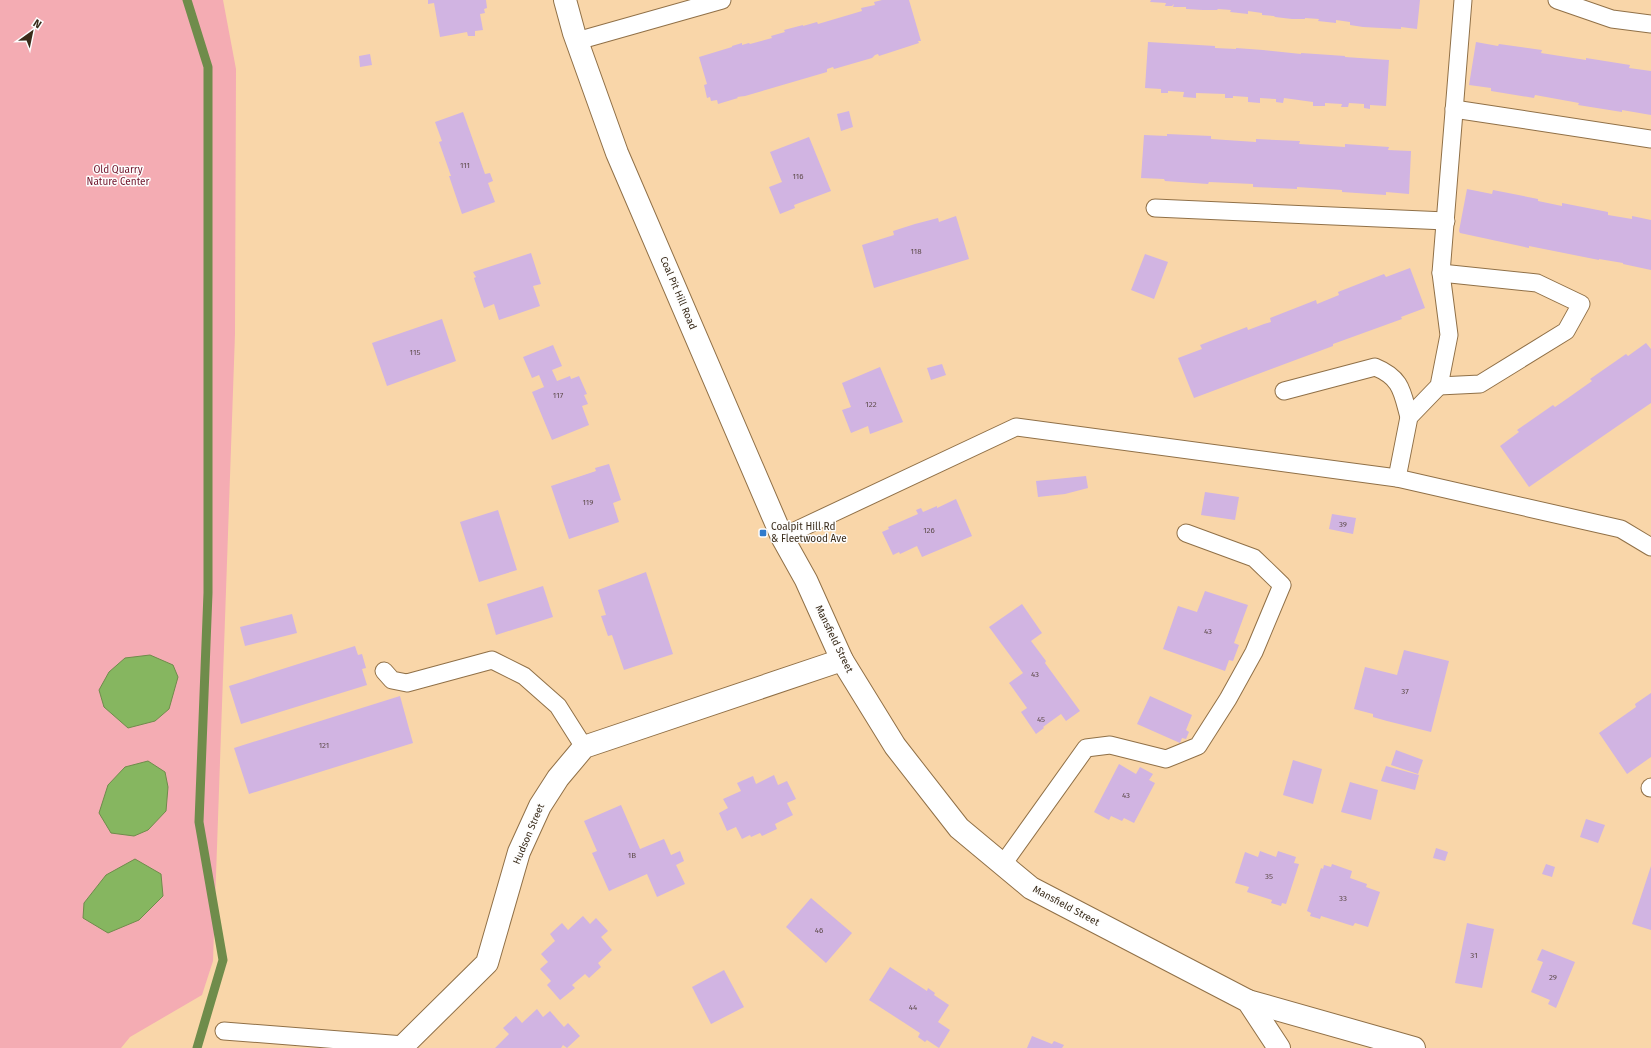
<svg xmlns="http://www.w3.org/2000/svg" width="1651" height="1048" font-family="'Fira Sans',sans-serif">
<style>
.green{fill:#f4acb3}
.water{fill:#86b660;stroke:#6f8c4b}
.lines{fill:none;stroke-linecap:round;stroke-linejoin:round}
.stream{stroke:#6f8c4b;stroke-width:9}
.building{fill:#d1b4e2}
.service-casing{stroke:#907047;stroke-width:19}
.minor-casing{stroke:#907047;stroke-width:24}
.tertiary-casing{stroke:#907047;stroke-width:24}
.service{stroke:#fff;stroke-width:17}
.minor{stroke:#fff;stroke-width:22}
.tertiary{stroke:#fff;stroke-width:22}
.poi-dot{fill:#307bcc;stroke:#fdfdfd;stroke-width:1.5}
.labels{text-anchor:middle;dominant-baseline:central;stroke-width:3;stroke-linejoin:round;paint-order:stroke}
.number-label{font-size:8px;fill:#5f4d4c}
.park-label{font-size:10px;fill:#6f132a;stroke:#fdfdfd}
.street-label{font-size:10px;fill:#392b1a;stroke:#fdfdfd}
.poi-label{font-size:10px;fill:#392b1a;stroke:#fdfdfd;text-anchor:start}
</style>
<rect width="100%" height="100%" fill="#f9d6a9"/>
<!-- green -->
<path class="green" d="M0,0h223l13,69 -1,265 -22,627 -11,34 -72,42 -9,11h-121z"/>
<!-- water -->
<g class="water">
<path d="M150,655l23,10 5,12 -9,32 -14,12 -27,7 -24,-21 -5,-17 10,-18 16,-14z"/>
<path d="M148,761l17,11 3,15 -2,24 -18,19 -14,6 -23,-3 -12,-20 9,-28 17,-18z"/>
<path d="M135,859l26,15 2,22 -24,24 -31,13 -25,-15 1,-15 22,-28z"/>
</g>
<g class="lines">
<!-- stream -->
<path class="stream" d="M187,0l21,67v526l-9,229 24,138 -26,88"/>
</g>
<!-- building -->
<g class="building">
<path d="M428,0h58l1,8 -3,1 1,4 -5,1 3,16 -8,1v5h-7l-1,-4 -27,5 -6,-34 -6,1z"/>
<path d="M882,0h27l12,41h-3l1,2 -40,13 -1,-2 -3,1 -3,3 -38,11 -1,-2 -6,2v3l-82,24 -8,1 1,1 -20,6 -1,-4 -6,1 -1,-4 -3,1 -3,-13 3,-1 -8,-27 33,-10v-1l10,-3v2l7,-2 1,1 22,-6 -1,-2 14,-4 -1,-2 19,-5v1l14,-4 1,2 44,-13 -1,-3 14,-3 -1,-3z"/>
<path d="M1151,0h269l-3,29 -16,-2v2l-38,-2 -13,-2v-3l-14,-2v3l-18,-2 1,-2 -14,-1v1h-13l-17,-2 -1,-1 -12,-1v-2l-14,-2v3l-18,-2 1,-2 -13,-1 -1,1h-14l-17,-1v-2h-13l1,-3 -2,2h-7l1,-3 -16,-1z"/>
<path d="M1148,42l67,4v2l21,1v-1l27,2 38,4v-1l44,3v1l44,3 -3,46 -16,-1v4l-6,-1v-4l-15,-1 -1,4h-7l1,-3 -17,-1v3h-12v-4l-29,-4 -1,5 -7,-1v-3l-16,-1v5l-12,-1v-5l-15,-1v2h-8v-4l-29,-1v5l-13,-1 1,-5 -16,-1v2h-7v-4l-16,-1z"/>
<path d="M1476,42l22,4 1,-2 43,6 -1,3 45,7v-2l44,7 -1,3 22,3v44l-29,-5v2l-44,-7 1,-2 -44,-8 -1,3 -43,-7v-3l-22,-3z"/>
<path d="M370,54l2,11 -12,2 -1,-11z"/>
<path d="M849,111l4,16 -12,4 -4,-17z"/>
<path d="M463,112l22,62 5,-1 3,8 -5,2 7,19 -33,12 -13,-38h2l-12,-34 3,-1 -7,-19z"/>
<path d="M1167,134l44,2v3l45,3v-3l44,2 -1,3 46,3v-3l44,3 -1,3 23,1 -2,43 -23,-2v3l-44,-3v-2l-45,-3v2l-44,-2v-3l-44,-2 -1,2 -43,-3 -1,-2 -23,-1 3,-43 23,1z"/>
<path d="M809,137l22,54 -37,14 1,3 -15,6 -11,-27 13,-5 -12,-30z"/>
<path d="M1467,189l25,5 1,-4 45,9v2l24,5v-3l46,9v3l24,4v-3l19,4v50l-28,-6v-1l-24,-4v1l-70,-14v2l-69,-15 -1,-2z"/>
<path d="M956,216l13,43 -95,29 -12,-43 32,-10 -1,-4 22,-7 23,-6 1,4z"/>
<path d="M531,253l10,31 -8,2 7,20 -41,14 -5,-16 -10,4 -10,-30 2,-1 -3,-5z"/>
<path d="M1145,254l23,8 -14,37 -23,-9z"/>
<path d="M1410,268l15,40 -24,9 1,2 -69,25v2l-139,52 -16,-40 24,-9 -2,-4 47,-18 1,3 16,-6 7,-2 -1,-4 46,-18 1,4 22,-9 -1,-3 46,-18 2,3z"/>
<path d="M442,319l14,42 -69,25 -15,-43z"/>
<path d="M1646,343l5,6v54l-122,84 -29,-41 19,-14 -2,-2 13,-9 23,-16 2,2 13,-9 24,-17 -2,-2 36,-25 2,2z"/>
<path d="M553,345l9,21 -10,4 5,11 13,-5 1,3 8,-3 8,18 -3,1 4,9 -6,2 7,19 -37,15 -20,-48 12,-5 -5,-12 -7,3 -9,-21z"/>
<path d="M942,364l4,11 -15,5 -4,-12z"/>
<path d="M880,367l23,55 -33,12 -2,-8 -17,7 -9,-23 9,-3 -9,-24z"/>
<path d="M609,464l12,36 -8,3 6,19 -50,17 -18,-53 45,-15 -1,-3z"/>
<path d="M1086,476l2,12 -23,6 -27,3 -2,-16z"/>
<path d="M1205,492l34,5 -4,23 -34,-5z"/>
<path d="M956,499l16,37 -50,21 -5,-11 -17,8 -1,-2 -6,3 -11,-23 7,-3 -1,-2 30,-13 -2,-4 5,-2 2,4 14,-6v2z"/>
<path d="M498,510l19,60 -38,12 -19,-60z"/>
<path d="M1332,514l24,4 -3,16 -24,-5z"/>
<path d="M646,572l27,82 -49,16 -12,-35 -4,1 -7,-20 5,-1 -8,-25z"/>
<path d="M543,586l10,31 -57,18 -9,-31z"/>
<path d="M1205,591l43,14 -14,38 5,2 -6,16 -4,-1 -4,11 -62,-22 15,-43 19,6z"/>
<path d="M1022,604l20,29 -11,8 15,20 -1,2 35,48 -14,10 -5,-7 -18,13 1,1 -8,6 -15,-22 6,-4 -18,-25 14,-10 -34,-46z"/>
<path d="M292,614l5,19 -52,13 -5,-19z"/>
<path d="M355,646l3,9 4,-1 4,14 -4,1 5,16 -126,39 -12,-38z"/>
<path d="M1404,650l45,11 -18,71 -44,-11 -14,-4v-3l-19,-5 11,-42 32,8z"/>
<path d="M1651,693v64l-24,17 -28,-41 37,-26 -1,-3z"/>
<path d="M400,696l13,47 -164,51 -15,-46z"/>
<path d="M1150,696l42,19 -6,15 3,2 -3,7 -4,-1 -2,5 -43,-19z"/>
<path d="M1396,750l27,10 -5,14 -27,-9z"/>
<path d="M1293,760l29,9 -9,35 -30,-9z"/>
<path d="M1119,764l17,10 4,-7 13,7 -4,6 6,3 -21,40 -10,-5 -2,3 -11,-5 -2,4 -15,-8z"/>
<path d="M1386,766l33,9 -4,15 -34,-9z"/>
<path d="M774,775l4,10 9,-4 9,18 -9,4 6,12 -18,9 2,5 -15,7 -2,-3 -9,4 -1,-2 -8,4 -6,-12 -9,4 -8,-18 9,-5 -5,-9 18,-8 -4,-8 16,-7 3,8z"/>
<path d="M1350,782l28,8 -7,30 -30,-8z"/>
<path d="M621,805l19,44 24,-10 7,16 9,-4 4,10 -8,4 9,19 -28,13 -10,-23 -38,17 -17,-38 5,-2 -13,-30z"/>
<path d="M1586,819l19,6 -7,18 -18,-6z"/>
<path d="M1436,848l12,4 -3,9 -12,-3z"/>
<path d="M1260,851l16,6 2,-6 18,6 -2,6 5,1 -13,40 -4,-1 -1,3 -10,-3 1,-3 -25,-8 2,-5 -14,-4 10,-31 13,5z"/>
<path d="M1332,864l20,7 -2,7 17,6 -1,3 14,5 -12,35 -13,-4 -2,3 -32,-10 -1,3 -10,-3 1,-3 -4,-2 14,-43 2,1 1,-4 7,2z"/>
<path d="M1546,864l9,3 -3,10 -10,-3z"/>
<path d="M1651,866v64l-19,-6z"/>
<path d="M811,898l41,35 -26,30 -40,-36z"/>
<path d="M583,916l7,8 6,-6 12,13 -7,6 11,13 -14,13 3,4 -12,11 -4,-4 -13,11 3,3 -15,12 -13,-15 4,-4 -11,-12 8,-7 -7,-8 14,-13 -5,-7 12,-11 6,7z"/>
<path d="M1467,923l27,6 -12,59 -27,-5z"/>
<path d="M1542,949l33,13 -19,46 -8,-4 2,-4 -19,-8 12,-30 -6,-2z"/>
<path d="M890,967l37,24 1,-3 7,5 -1,2 15,10 -11,17 12,8 -11,18 -12,-8 -2,2 -7,-5 2,-4 -51,-33z"/>
<path d="M724,970l20,37 -33,17 -19,-37z"/>
<path d="M537,1009l6,8 7,-6 14,16 4,-4 12,13 -13,12 -4,-3 -2,3h-66l14,-14 -6,-6 13,-12 6,7z"/>
<path d="M1032,1036l20,8 2,-3 10,4 -2,3h-35z"/>
</g>
<g class="lines">
<defs>
<g id="service">
<path d="M1557,0l55,19 39,5"/>
<path d="M577,41l145,-41"/>
<path d="M1454,109l197,30"/>
<path d="M1155,208l291,13"/>
<path d="M1439,386l41,-2 86,-53 15,-27 -44,-21 -96,-10"/>
<path d="M1284,391l91,-24c27,11 27,25 34,50"/>
<path d="M1397,478l12,-61 30,-31 10,-51 -8,-62 22,-273"/>
<path d="M782,537l234,-110 381,51 224,51 30,18"/>
<path d="M384,671l8,9 15,3 85,-23 32,16 34,30 26,41"/>
<path d="M1650,788l1,-1"/>
<path d="M1003,864l83,-116 24,-3 56,14 32,-13 30,-47 26,-47 28,-67 -28,-27 -68,-25"/>
<path d="M224,1031l180,14"/>
</g>
<g id="minor">
<path d="M1248,1001l166,47"/>
<path d="M404,1048v-3l83,-82 32,-111 21,-46 18,-28 26,-31 258,-87"/>
</g>
<path id="tertiary" d="M565,0l9,33 43,120 165,384 24,43 36,80 53,86 64,82 72,60 217,113 31,47"/>
</defs>
<!-- service casing -->
<use href="#service" class="service-casing"/>
<!-- minor casing -->
<use href="#minor" class="minor-casing"/>
<!-- tertiary casing -->
<use href="#tertiary" class="tertiary-casing"/>
<!-- service -->
<use href="#service" class="service"/>
<!-- minor -->
<use href="#minor" class="minor"/>
<!-- tertiary -->
<use href="#tertiary" class="tertiary"/>
</g>
<!-- markers -->
<rect class="poi-dot" x="759" y="529" width="8" height="8" rx="2"/>
<g class="labels">
<!-- number labels -->
<g class="number-label">
<text x="465" y="165">111</text>
<text x="798" y="176">116</text>
<text x="916" y="251">118</text>
<text x="415" y="352">115</text>
<text x="558" y="395">117</text>
<text x="871" y="404">122</text>
<text x="588" y="502">119</text>
<text x="1343" y="524">39</text>
<text x="929" y="530">126</text>
<text x="1208" y="631">43</text>
<text x="1035" y="674">43</text>
<text x="1405" y="691">37</text>
<text x="1041" y="719">45</text>
<text x="324" y="745">121</text>
<text x="1126" y="795">43</text>
<text x="632" y="855">1B</text>
<text x="1269" y="876">35</text>
<text x="1343" y="898">33</text>
<text x="819" y="930">46</text>
<text x="1474" y="955">31</text>
<text x="1553" y="977">29</text>
<text x="913" y="1007">44</text>
</g>
<!-- park labels -->
<g class="park-label">
<text x="118" y="170">Old Quarry<tspan x="118" dy="12">Nature Center</tspan></text>
</g>
<!-- street labels -->
<g class="street-label">
<text transform="translate(678 293) rotate(67)">Coal Pit Hill Road</text>
<text transform="translate(834 639) rotate(64)">Mansfield Street</text>
<text transform="translate(529 834) rotate(-67)">Hudson Street</text>
<text transform="translate(1066 906) rotate(28)">Mansfield Street</text>
</g>
<!-- poi labels -->
<g class="poi-label">
<text x="771" y="527">Coalpit Hill Rd<tspan x="771" dy="12">&amp; Fleetwood Ave</tspan></text>
</g>
</g>
<!-- north arrow -->
<g transform="translate(32 32) rotate(33)" stroke="#fdfdfd" stroke-width="3" paint-order="stroke">
<path d="M0-3L7 15L0 10L-7 15Z" fill="#392b1a"/>
<text y="-6" font-size="11" font-weight="bold" text-anchor="middle" fill="#392b1a">N</text>
</g>
</svg>
